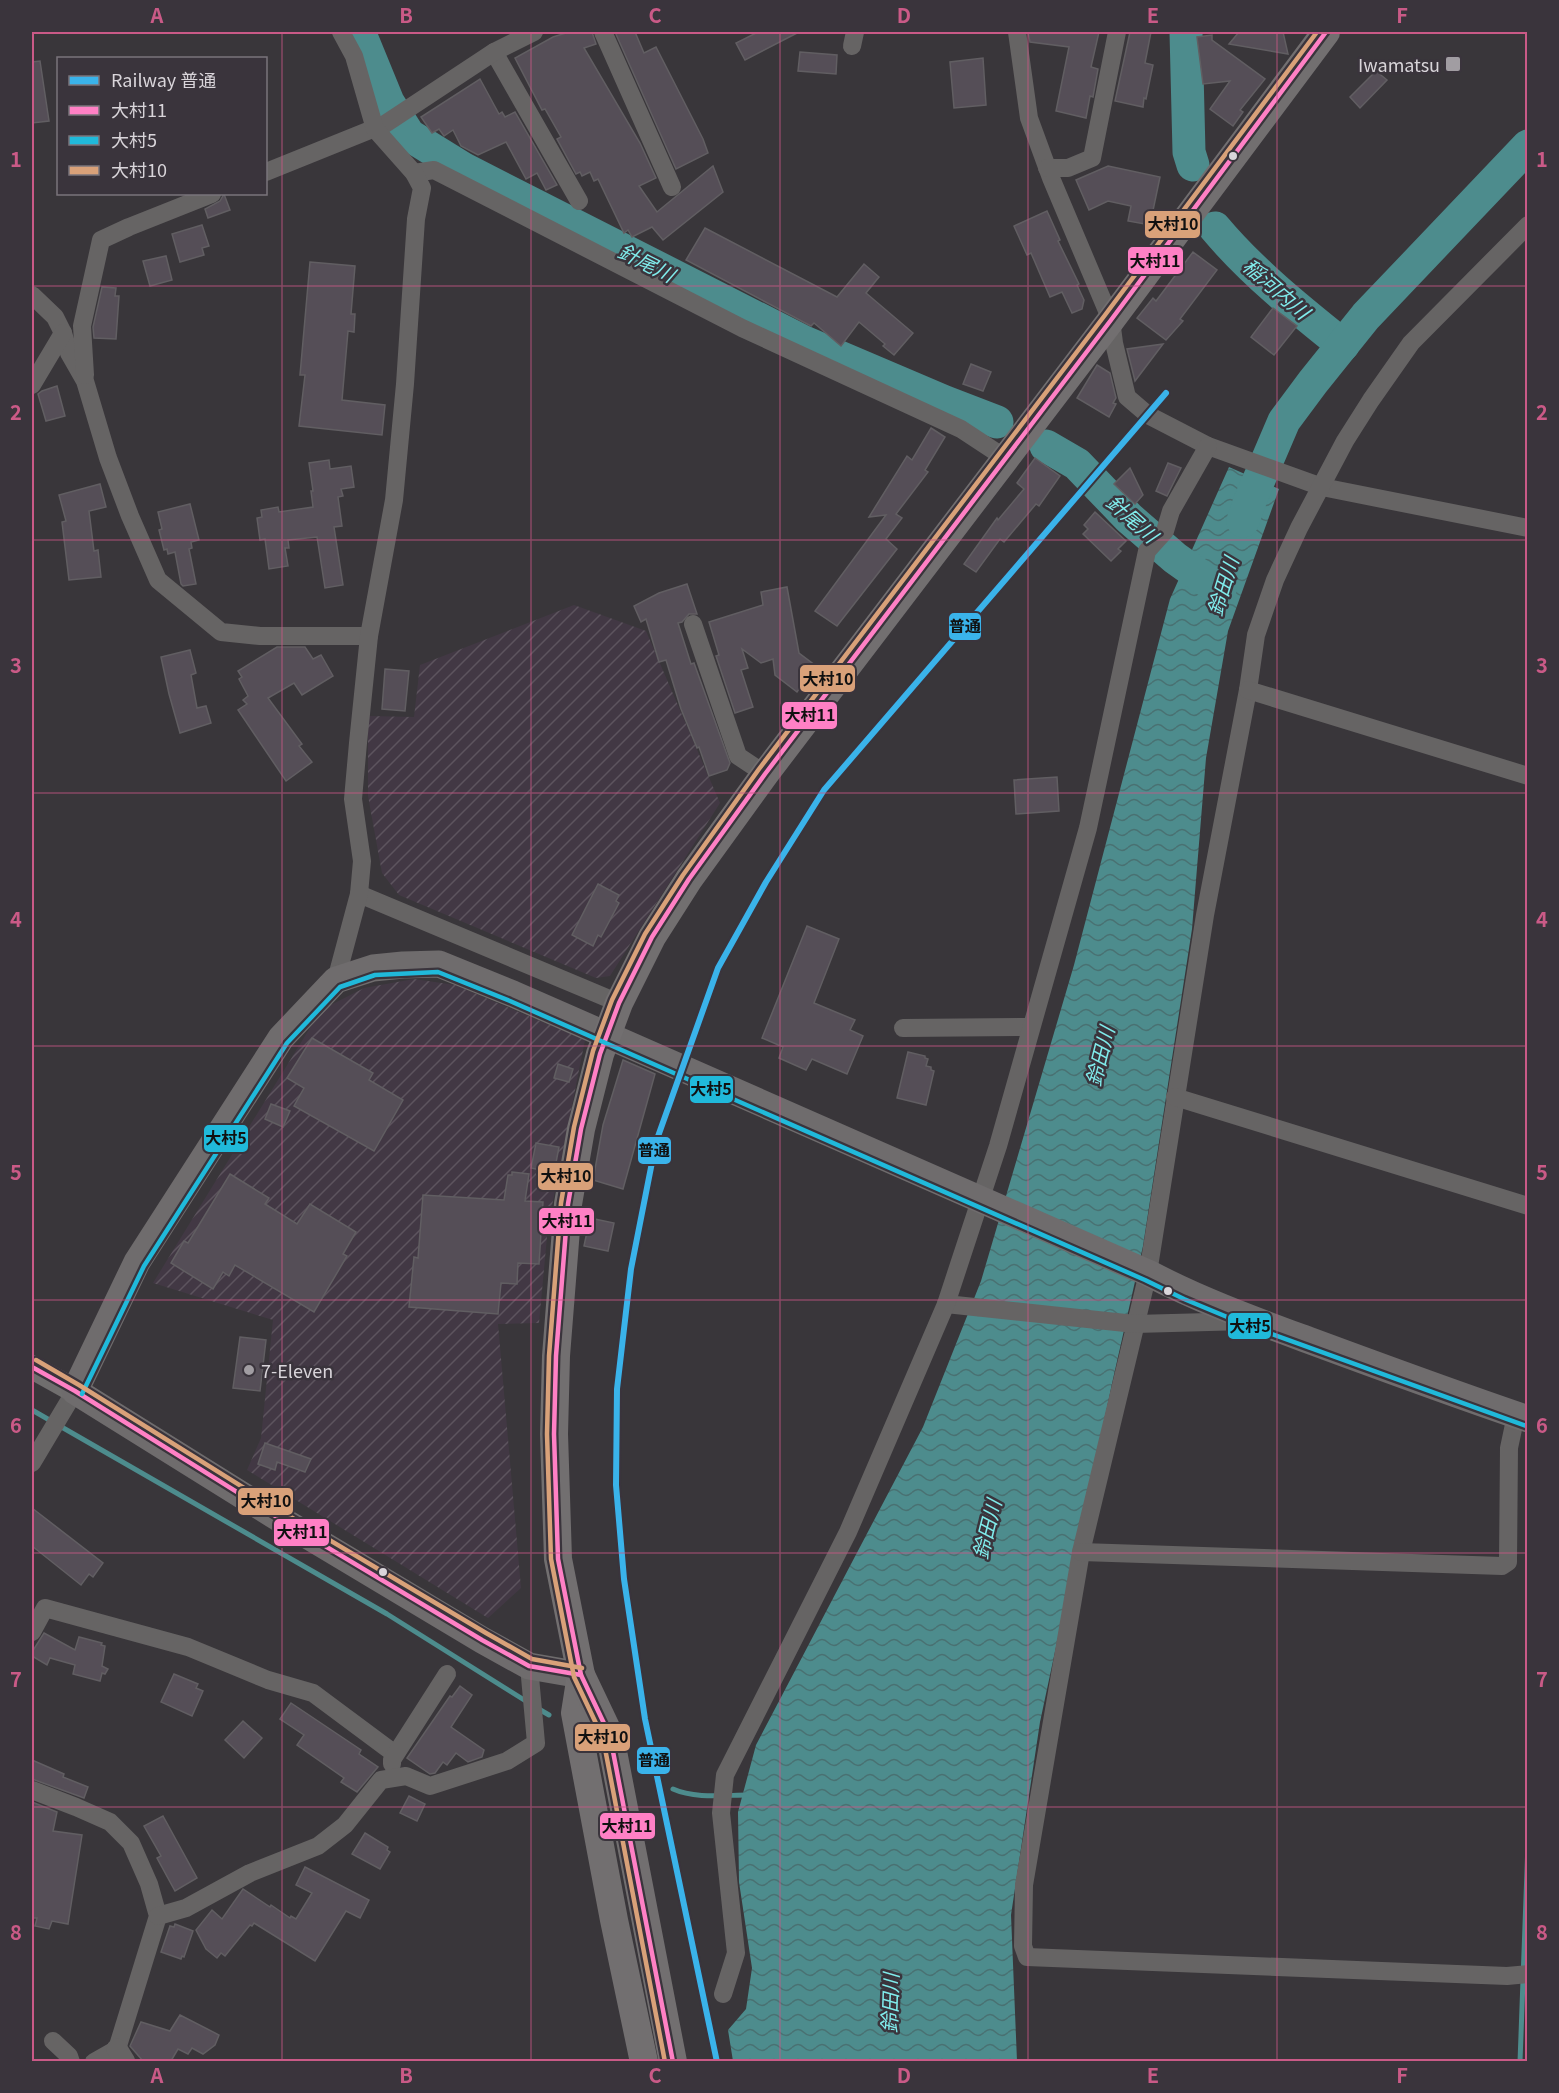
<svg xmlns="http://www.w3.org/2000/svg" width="1559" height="2093" font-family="Georgia,'Noto Sans JP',serif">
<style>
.industrial{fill:url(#industrial-furrows)}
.water{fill:url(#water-waves)}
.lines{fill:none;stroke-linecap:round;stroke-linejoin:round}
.stream{stroke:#4d8c8d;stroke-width:5}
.river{stroke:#4d8c8d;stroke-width:33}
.building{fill:#554e57;stroke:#615e62;stroke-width:1.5}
.minor{stroke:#666464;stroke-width:18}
.tertiary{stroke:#666464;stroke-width:21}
.secondary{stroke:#706e6e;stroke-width:24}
.primary{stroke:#6f6c6d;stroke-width:27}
.trunk{stroke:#726f70;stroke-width:28}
.bus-1-casing{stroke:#3a343c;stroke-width:9}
.bus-2-casing{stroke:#3a343c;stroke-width:9}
.bus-3-casing{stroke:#3a343c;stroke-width:9}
.bus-1{stroke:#ff80c5;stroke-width:4.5}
.bus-2{stroke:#20b9da;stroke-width:4.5}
.bus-3{stroke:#d9a179;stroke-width:4.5}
.rail-1-casing{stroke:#3a343c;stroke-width:10}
.rail-1{stroke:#3ab3ea;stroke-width:6}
.grid{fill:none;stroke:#ca5a87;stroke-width:1.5;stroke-opacity:0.55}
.poi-dot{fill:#a19da2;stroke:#3a343c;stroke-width:2}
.bus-dot{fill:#d9d5da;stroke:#3a343c;stroke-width:2}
.labels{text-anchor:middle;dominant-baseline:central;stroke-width:5;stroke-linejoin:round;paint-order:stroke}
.poi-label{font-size:18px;fill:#d9d5da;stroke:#3a343c;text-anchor:end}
.water-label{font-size:20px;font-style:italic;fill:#80ecec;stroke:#3a343c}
.line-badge{stroke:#3a343c;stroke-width:2}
.pale-badge-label{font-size:16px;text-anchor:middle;font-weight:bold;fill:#111}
.neatline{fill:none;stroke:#ca5a87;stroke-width:2}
.grid-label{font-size:20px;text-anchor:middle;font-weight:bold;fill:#ca5a87}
</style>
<defs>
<pattern id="industrial-furrows" width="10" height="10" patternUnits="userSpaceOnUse" patternTransform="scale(1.5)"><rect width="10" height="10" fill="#423844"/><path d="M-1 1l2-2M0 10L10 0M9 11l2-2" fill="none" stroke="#5d545e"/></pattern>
<pattern id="water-waves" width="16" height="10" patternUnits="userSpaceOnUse" patternTransform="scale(1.5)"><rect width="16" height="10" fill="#4d8c8d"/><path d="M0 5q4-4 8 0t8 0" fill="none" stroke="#497172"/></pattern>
</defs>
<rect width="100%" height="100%" fill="#39363a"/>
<!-- industrial -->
<g class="industrial">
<path d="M574,605l72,26 74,172 -110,173 -14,2 -197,-83 -17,-22 -14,-77v-80l46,1 6,-52z"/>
<path d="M414,979l41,6 130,55 -37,186 -9,97 -41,1 23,264 -33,30 -241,-148 14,-32 12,-118 -120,-37 168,-273 43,-22z"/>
</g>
<!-- water -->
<path class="water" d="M1229,467l50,22 -51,142 -22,127 -14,171 -49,317 -30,133 -73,343 -29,193 6,146h-284l-5,-31 18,-21 6,-41 -13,-86 -1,-70 18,-67 167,-318 58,-146 93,-316 96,-366z"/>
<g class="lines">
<!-- stream -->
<g class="stream">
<path d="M32,1410l355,204 142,89"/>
<path d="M537,1708l12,7"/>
<path d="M673,1789c22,10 52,6 75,6"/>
<path d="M1520,2062l8,-219"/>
</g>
<!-- river -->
<g class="river">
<path d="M358,32l5,9 25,61 21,33 55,34 340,173 141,60 52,20"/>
<path d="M1186,32l3,120 4,13"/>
<path d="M1215,228c37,44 83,81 128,117"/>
<path d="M1046,446l31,18 52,54 46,40 45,32"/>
<path d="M1243,521l6,-18 35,-82 29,-39 53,-66 162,-170"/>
</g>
</g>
<!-- building -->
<g class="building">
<path d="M569,32h23l4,12 -12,4 56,95 16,35 -17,8 18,26 56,-46 10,26 -60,48 -11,-13 -20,10 -4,-7 -4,3 -26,-54 -4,2 -4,-9 -8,4 -2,-4 -4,2 -19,-35 4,-2 -16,-28 -3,1 -27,-52 38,-21z"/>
<path d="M615,32h20l9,21 12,-6 47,92 5,14 -32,16z"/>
<path d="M758,32h41l-54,28 -9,-17z"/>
<path d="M1028,32h71l-8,35 7,2 -5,28 -3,-1 -4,22 -30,-7 13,-64 -39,-5z"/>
<path d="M1130,32h21l-6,31 8,2 -7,34 -2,-1 -1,9 -28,-6z"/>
<path d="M1239,32h44l5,22 -59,-10z"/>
<path d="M1212,35v5l53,39 -25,31 3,2 -10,14 -23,-17 20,-28 -27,3 -6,-47z"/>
<path d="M800,52l37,3 -1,19 -38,-3z"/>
<path d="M983,58l3,47 -32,3 -4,-46z"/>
<path d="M40,61l9,60 -17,2v-61z"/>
<path d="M1376,71l11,9 -27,28 -10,-11z"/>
<path d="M480,79l19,35 3,-2 3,5 10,-5 42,73 -11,5 -9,-17 -11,6 -20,-37 -28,13 -17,-9 -8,-16 -9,6 -5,-7 -7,4 -11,-16z"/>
<path d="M1108,166l52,11 -10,48 -22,-4 3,-15 -23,-5 -19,9 -13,-30z"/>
<path d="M224,194l6,16 -22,8 -3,-9 15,-8z"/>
<path d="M1047,211l13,29 -2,1 21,43 -2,1 7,15 -2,9 -10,4 -10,-21 -12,5 -19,-44 -4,2 -13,-29z"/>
<path d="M202,225l7,21 -7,2 2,7 -24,7 -8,-28z"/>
<path d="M705,228l132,69 27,-33 15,13 -13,16 47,40 -19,22 -11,-9 2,-2 -26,-22 -18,24 -27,-23 -3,3 -125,-66z"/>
<path d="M1193,252l24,18 -37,49 3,2 -17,19 -29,-22 16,-20 3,3z"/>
<path d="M166,256l6,24 -22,6 -7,-25z"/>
<path d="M310,262l45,4 -4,48h4l-1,18 -6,-1 -6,69 43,5 -3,30 -83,-9 6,-51h-5z"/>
<path d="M102,287l14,1 -1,8h4l-3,43 -22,-1 -1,-11z"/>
<path d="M1273,308l24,18 -23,29 -23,-18z"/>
<path d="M1163,344l-28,37 -8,-32z"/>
<path d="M971,364l20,8 -8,19 -20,-7z"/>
<path d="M1097,365l13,8 6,25 -3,5 3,1 -7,13 -32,-19z"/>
<path d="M57,386l8,30 -19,5 -8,-27 4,-3z"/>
<path d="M931,428l14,9 -20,33 3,2 -32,42 6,4 -16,21 11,10 -60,77 -22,-15 71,-96 -17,2 38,-61 5,4z"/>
<path d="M1035,458l25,18 -21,30 -3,-2 -32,38 -4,-3 -24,33 -12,-8 33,-46 1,2 26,-31 -7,-6z"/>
<path d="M329,460l1,9 21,-3 3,21 -13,2 2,7 -5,1 4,29 -8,1 9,58 -18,3 -8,-51 -29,3 1,8h-4l3,18 -19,3 -4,-30 -5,1 -3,-22 5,-1 -1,-7 17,-3 1,5 34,-5 -2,-16h2l-4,-28z"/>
<path d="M1168,463l13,5 -14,28 -11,-5z"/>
<path d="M1130,468l13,27 -8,9 -21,-20z"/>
<path d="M100,484l6,23 -17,4 5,40 4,-1 3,27 -32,3 -7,-58 4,-1 -7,-26z"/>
<path d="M190,504l9,36 -8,2 1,6 -3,1 7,35 -13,2 -2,-2 -6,-32 -7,2 -1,-5 -3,1 -5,-20 3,-1 -4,-17z"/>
<path d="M1095,512l31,29 -8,8 3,2 -10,10 -28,-27 5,-5 -4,-4z"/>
<path d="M687,584l10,30h-8l-7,8 -4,1 13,41 3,-1 36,100 -3,7 -18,6 -10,-29 -2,1 -16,-39 -15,-49 -7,2 -13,-43 -5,3 -7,-16 25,-13z"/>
<path d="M787,587l12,66 17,13 -19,26 -22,-17 -2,-16 -12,4 -19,-14 6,19 -7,2 12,37 -18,6 -19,-57 3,-1 -10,-33 54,-17 -2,-13z"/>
<path d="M277,647h28l8,12 8,-4 12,21 -31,19 -8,-12 -26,15 34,46 -3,2 13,16 -26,19 -48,-71 9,-6 -4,-4 5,-4 -9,-17 3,-2 -4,-6z"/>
<path d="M190,650l6,23 -5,2 6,33 9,-2 5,17 -31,10 -11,-39 -8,-37z"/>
<path d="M385,669l24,2 -4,40 -23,-2z"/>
<path d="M1057,777l2,34 -43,3 -2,-34z"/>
<path d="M598,884l21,11 -3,6 3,2 -18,34 -3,-2 -5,11 -21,-11z"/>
<path d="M807,926l32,13 -25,64 41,17 -5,10 13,6 -16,38 -35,-15 -6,11 -27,-12 4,-11 -21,-9z"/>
<path d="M312,1038l61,35 -4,7 34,20 -29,51 -80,-45 10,-18 -17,-10z"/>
<path d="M908,1052l17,4v2l3,1 -2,7 5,1v3l3,1 -8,34 -29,-7z"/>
<path d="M623,1060l32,14 -32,115 -30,-9 10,-55z"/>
<path d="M558,1064l15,5 -4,13 -15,-4z"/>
<path d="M271,1104l19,7 -7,16 -18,-8z"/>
<path d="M536,1143l23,4 -5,26 -23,-5z"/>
<path d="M512,1172l17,2 -4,27 18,1 -4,62 -21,-1 -1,21 -16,-1 -3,31 -89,-7 5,-50 4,1 5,-63 81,5 4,-25h4z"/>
<path d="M230,1174l39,24 -4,6 32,20 13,-20 46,28 -13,22 4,2 -33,56 -79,-47 -6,11 -6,-4 -10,17 -42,-26 13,-22 4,2z"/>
<path d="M590,1218l24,5 -6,28 -24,-5z"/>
<path d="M240,1337l26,3 -6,51 -27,-3z"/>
<path d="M265,1443l46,16 -6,13 -28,-10 -2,8 -17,-6z"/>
<path d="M32,1508l71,55 -10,14 -4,-3 -8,11 -49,-39z"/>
<path d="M44,1633l31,17 4,-13 23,6 -1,2 4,1 -3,20 6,3 -3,5 -3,-1 -2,8 -27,-7 2,-9 -25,-7 -3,7 -15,-9v-4z"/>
<path d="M174,1674l24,10 -2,4 7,3 -11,25 -31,-14z"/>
<path d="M460,1686l12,9 -21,32 33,23 -2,7 -14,5 -12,-9 -9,12 -4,-3 -8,11 -5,1 -23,-16 43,-62 2,1z"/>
<path d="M291,1703l70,47 -2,4 19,13 -21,25 -16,-10 3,-4 -47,-33 7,-10 -24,-16z"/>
<path d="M243,1721l19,17 -18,20 -19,-18z"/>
<path d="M32,1760l32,14 -1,3 25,10 -4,11 -52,-19z"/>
<path d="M409,1796l16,8 -8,17 -17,-8z"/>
<path d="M32,1802l25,10 -4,19 29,4 -14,89 -16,-3 -3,8 -14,-3 2,-8h-5z"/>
<path d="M163,1816l34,62 -22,13 -18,-33 4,-2 -17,-30z"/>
<path d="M365,1833l23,14 -1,3 3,2 -10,17 -28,-15z"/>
<path d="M305,1867l64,33 -9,18 -14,-7 -31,50 -61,-38 -2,3 -2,-1 -25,31 -4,-3 -4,5 -11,-9 -10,-19 16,-20 10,9 21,-30 27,18 1,-2 19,13 1,-2 5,3 16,-26 -16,-8z"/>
<path d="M175,1924l18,7 -9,26 -2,-1 -1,3 -20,-7 9,-26 4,1z"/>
<path d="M180,2015l39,20 -4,10 -12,9 -11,-6 -4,6 -10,-5 -7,12h-28l-13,-15 11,-24 29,9z"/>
</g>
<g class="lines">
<!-- minor -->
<g class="minor">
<path d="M603,32l69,155"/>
<path d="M1017,32l12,86 22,60 60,142 3,23 13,54 21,18 60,31 114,41 206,41"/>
<path d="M852,46l3,-14"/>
<path d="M494,52l85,149"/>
<path d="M1047,168h21l24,-10 25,-126"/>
<path d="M266,172l119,-48 109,-72 40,-20"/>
<path d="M414,173l20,-3 308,158 219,101 44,29"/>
<path d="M1528,225l-117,118 -40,57 -26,41 -46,87 -24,52 -19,55 -8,55 -43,225 -57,358 -67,279 -57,333 -1,61 4,11 480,19 21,-2"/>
<path d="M32,295l23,22 8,16 6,20 16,28 23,77 22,58 28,64 63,52 39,4h109"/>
<path d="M85,375l-3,-49 19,-86 28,-13 83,-33"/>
<path d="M32,385l31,-52"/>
<path d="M693,624l45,132 27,18"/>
<path d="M1248,690l280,86"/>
<path d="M359,894l260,109"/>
<path d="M336,980l23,-86 3,-33 -9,-62 5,-56 11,-107 25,-136 11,-116 11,-165 6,-31 -8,-15 -39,-44 -21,-73 -13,-24"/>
<path d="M903,1028l128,-1"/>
<path d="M1175,1097l353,109"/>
<path d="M946,1304l189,20 111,-3"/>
<path d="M32,1463l43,-72"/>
<path d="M1081,1552l421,14 6,-4 1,-114 7,-33"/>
<path d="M32,1632l13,-24 143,39 80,33 45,13 82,61"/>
<path d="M392,1764v-4l55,-86"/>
<path d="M32,1790l44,17 34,15 21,21 18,41 9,32 -41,133 -23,13"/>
<path d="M158,1916l28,-8 64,-35 68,-27 27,-21 36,-45 25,-4 24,10 77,-25 29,-18 -7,-77"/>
<path d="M723,1994l13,-41 -15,-140 4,-38 123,-243 98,-228 52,-158 90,-318 59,-277 18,-20 6,-20 37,-65"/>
<path d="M53,2041l16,15 2,6"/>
</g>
<!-- tertiary -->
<path class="tertiary" d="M117,2049l8,13"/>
<!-- secondary -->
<path class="secondary" d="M32,1367l43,24"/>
<!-- primary -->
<path class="primary" d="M581,1675l-52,-9 -47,-26 -197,-118 -210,-131 62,-129 144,-224 55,-58 37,-12 30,-3 36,-1 74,30 635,279c51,27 106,47 160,67 73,27 146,54 220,79"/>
<!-- trunk -->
<g class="trunk">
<path d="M581,1675l-6,38 39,207 30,142"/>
<path d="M673,2062l-63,-326 -29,-61 -23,-116 -4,-125 2,-78 12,-152 13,-75 19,-75 19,-51 33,-66 37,-58 76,-105 346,-454 215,-288"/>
</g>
<defs>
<g id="bus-1">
<path d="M32,1367l43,24 210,131 197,118 47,26 52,9"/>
<path d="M673,2062l-63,-326 -29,-61 -23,-116 -4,-125 2,-78 12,-152 13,-75 19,-75 19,-51 33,-66 37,-58 76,-105 346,-454 215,-288"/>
</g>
<path id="bus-2" d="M82,1394l62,-128 143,-223 53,-56 35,-12 63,-3 72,29 635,279 39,19 60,25 282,102"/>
<g id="bus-3">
<path d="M36,1360l43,25 210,131 197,117 46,26 50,9"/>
<path d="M665,2062l-62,-324 -29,-61 -23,-118 -4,-125 2,-78 12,-153 13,-76 19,-76 19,-51 33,-66 38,-59 76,-106 346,-454 212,-283"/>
</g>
</defs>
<!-- bus-1 casing -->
<use href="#bus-1" class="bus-1-casing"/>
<!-- bus-2 casing -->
<use href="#bus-2" class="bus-2-casing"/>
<!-- bus-3 casing -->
<use href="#bus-3" class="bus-3-casing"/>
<!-- bus-1 -->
<use href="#bus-1" class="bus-1"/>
<!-- bus-2 -->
<use href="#bus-2" class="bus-2"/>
<!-- bus-3 -->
<use href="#bus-3" class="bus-3"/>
<defs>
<path id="rail-1" d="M717,2062l-72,-343 -21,-140 -8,-94 1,-96 14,-120 25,-127 62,-174 48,-86 58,-92 342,-397"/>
</defs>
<!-- rail-1 casing -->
<use href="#rail-1" class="rail-1-casing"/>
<!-- rail-1 -->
<use href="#rail-1" class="rail-1"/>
</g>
<!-- grid -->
<path class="grid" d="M282,32v2030M531,32v2030M780,32v2030M1028,32v2030M1277,32v2030M32,286h1496M32,540h1496M32,793h1496M32,1046h1496M32,1300h1496M32,1553h1496M32,1807h1496"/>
<!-- markers -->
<g class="poi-dot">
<rect x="1445" y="56" width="16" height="16" rx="3"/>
<circle cx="249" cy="1370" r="6"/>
</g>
<g class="bus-dot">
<circle cx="1233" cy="156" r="5"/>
<circle cx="1168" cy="1291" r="5"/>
<circle cx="383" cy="1572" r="5"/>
</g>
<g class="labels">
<!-- poi labels -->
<g class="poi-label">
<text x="1440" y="64">Iwamatsu</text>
<text x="261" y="1370" text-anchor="start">7-Eleven</text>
</g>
<!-- water labels -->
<g class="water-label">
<text transform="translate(647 262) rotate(27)">針尾川</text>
<text transform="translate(1277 288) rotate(41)">稲河内川</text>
<text transform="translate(1133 518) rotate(42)">針尾川</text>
<text transform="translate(1222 586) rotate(-73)">鈴田川</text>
<text transform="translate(1099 1056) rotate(-76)">鈴田川</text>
<text transform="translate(986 1529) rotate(-76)">鈴田川</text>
<text transform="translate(889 2003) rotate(-88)">鈴田川</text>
</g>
</g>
<g class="line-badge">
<rect x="1144" y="210" width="57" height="29" rx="6" fill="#d9a179"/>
<rect x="1127" y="246" width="57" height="29" rx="6" fill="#ff80c5"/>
<rect x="948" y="612" width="34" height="29" rx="6" fill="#3ab3ea"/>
<rect x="799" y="664" width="57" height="29" rx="6" fill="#d9a179"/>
<rect x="781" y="701" width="57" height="29" rx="6" fill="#ff80c5"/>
<rect x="689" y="1075" width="45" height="29" rx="6" fill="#20b9da"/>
<rect x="203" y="1124" width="46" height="29" rx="6" fill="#20b9da"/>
<rect x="637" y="1136" width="35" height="29" rx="6" fill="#3ab3ea"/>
<rect x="537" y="1162" width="57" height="29" rx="6" fill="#d9a179"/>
<rect x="538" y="1207" width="57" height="28" rx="6" fill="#ff80c5"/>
<rect x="1227" y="1312" width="45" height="28" rx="6" fill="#20b9da"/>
<rect x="237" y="1487" width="57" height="29" rx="6" fill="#d9a179"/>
<rect x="273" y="1518" width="57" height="29" rx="6" fill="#ff80c5"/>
<rect x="574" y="1723" width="57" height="29" rx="6" fill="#d9a179"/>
<rect x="636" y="1746" width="35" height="29" rx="6" fill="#3ab3ea"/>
<rect x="599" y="1812" width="57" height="28" rx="6" fill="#ff80c5"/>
</g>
<g class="pale-badge-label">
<text x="1173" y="230">大村10</text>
<text x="1155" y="267">大村11</text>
<text x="965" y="632">普通</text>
<text x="828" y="685">大村10</text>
<text x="810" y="721">大村11</text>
<text x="711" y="1095">大村5</text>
<text x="226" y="1144">大村5</text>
<text x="654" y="1156">普通</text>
<text x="566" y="1182">大村10</text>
<text x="567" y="1227">大村11</text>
<text x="1250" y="1332">大村5</text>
<text x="266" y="1507">大村10</text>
<text x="302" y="1538">大村11</text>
<text x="603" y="1743">大村10</text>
<text x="654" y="1766">普通</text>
<text x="627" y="1832">大村11</text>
</g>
<!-- border -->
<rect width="1559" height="2093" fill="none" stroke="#3a343c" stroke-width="66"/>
<!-- legend -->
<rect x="57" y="57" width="210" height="138" fill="#3a343c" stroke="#7a747b" stroke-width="1.5"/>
<rect x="69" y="76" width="30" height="9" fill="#3ab3ea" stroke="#7a747b" stroke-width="1.5"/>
<text x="111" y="87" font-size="18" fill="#d9d5da">Railway 普通</text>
<rect x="69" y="106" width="30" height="9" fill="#ff80c5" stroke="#7a747b" stroke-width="1.5"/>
<text x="111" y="117" font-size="18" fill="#d9d5da">大村11</text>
<rect x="69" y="136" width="30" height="9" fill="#20b9da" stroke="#7a747b" stroke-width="1.5"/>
<text x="111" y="147" font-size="18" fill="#d9d5da">大村5</text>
<rect x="69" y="166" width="30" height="9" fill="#d9a179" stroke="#7a747b" stroke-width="1.5"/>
<text x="111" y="177" font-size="18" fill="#d9d5da">大村10</text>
<rect x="33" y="33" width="1493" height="2027" class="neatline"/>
<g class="grid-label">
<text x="157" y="23">A</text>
<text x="406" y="23">B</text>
<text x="655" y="23">C</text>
<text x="904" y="23">D</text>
<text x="1153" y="23">E</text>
<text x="1402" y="23">F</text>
<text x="16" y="167">1</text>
<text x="1542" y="167">1</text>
<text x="16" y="420">2</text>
<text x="1542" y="420">2</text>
<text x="16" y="673">3</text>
<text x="1542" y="673">3</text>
<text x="16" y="927">4</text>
<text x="1542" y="927">4</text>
<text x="16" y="1180">5</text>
<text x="1542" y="1180">5</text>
<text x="16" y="1433">6</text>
<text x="1542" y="1433">6</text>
<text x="16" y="1687">7</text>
<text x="1542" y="1687">7</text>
<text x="16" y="1940">8</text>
<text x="1542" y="1940">8</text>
<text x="157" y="2083">A</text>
<text x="406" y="2083">B</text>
<text x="655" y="2083">C</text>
<text x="904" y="2083">D</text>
<text x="1153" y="2083">E</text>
<text x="1402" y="2083">F</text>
</g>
</svg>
